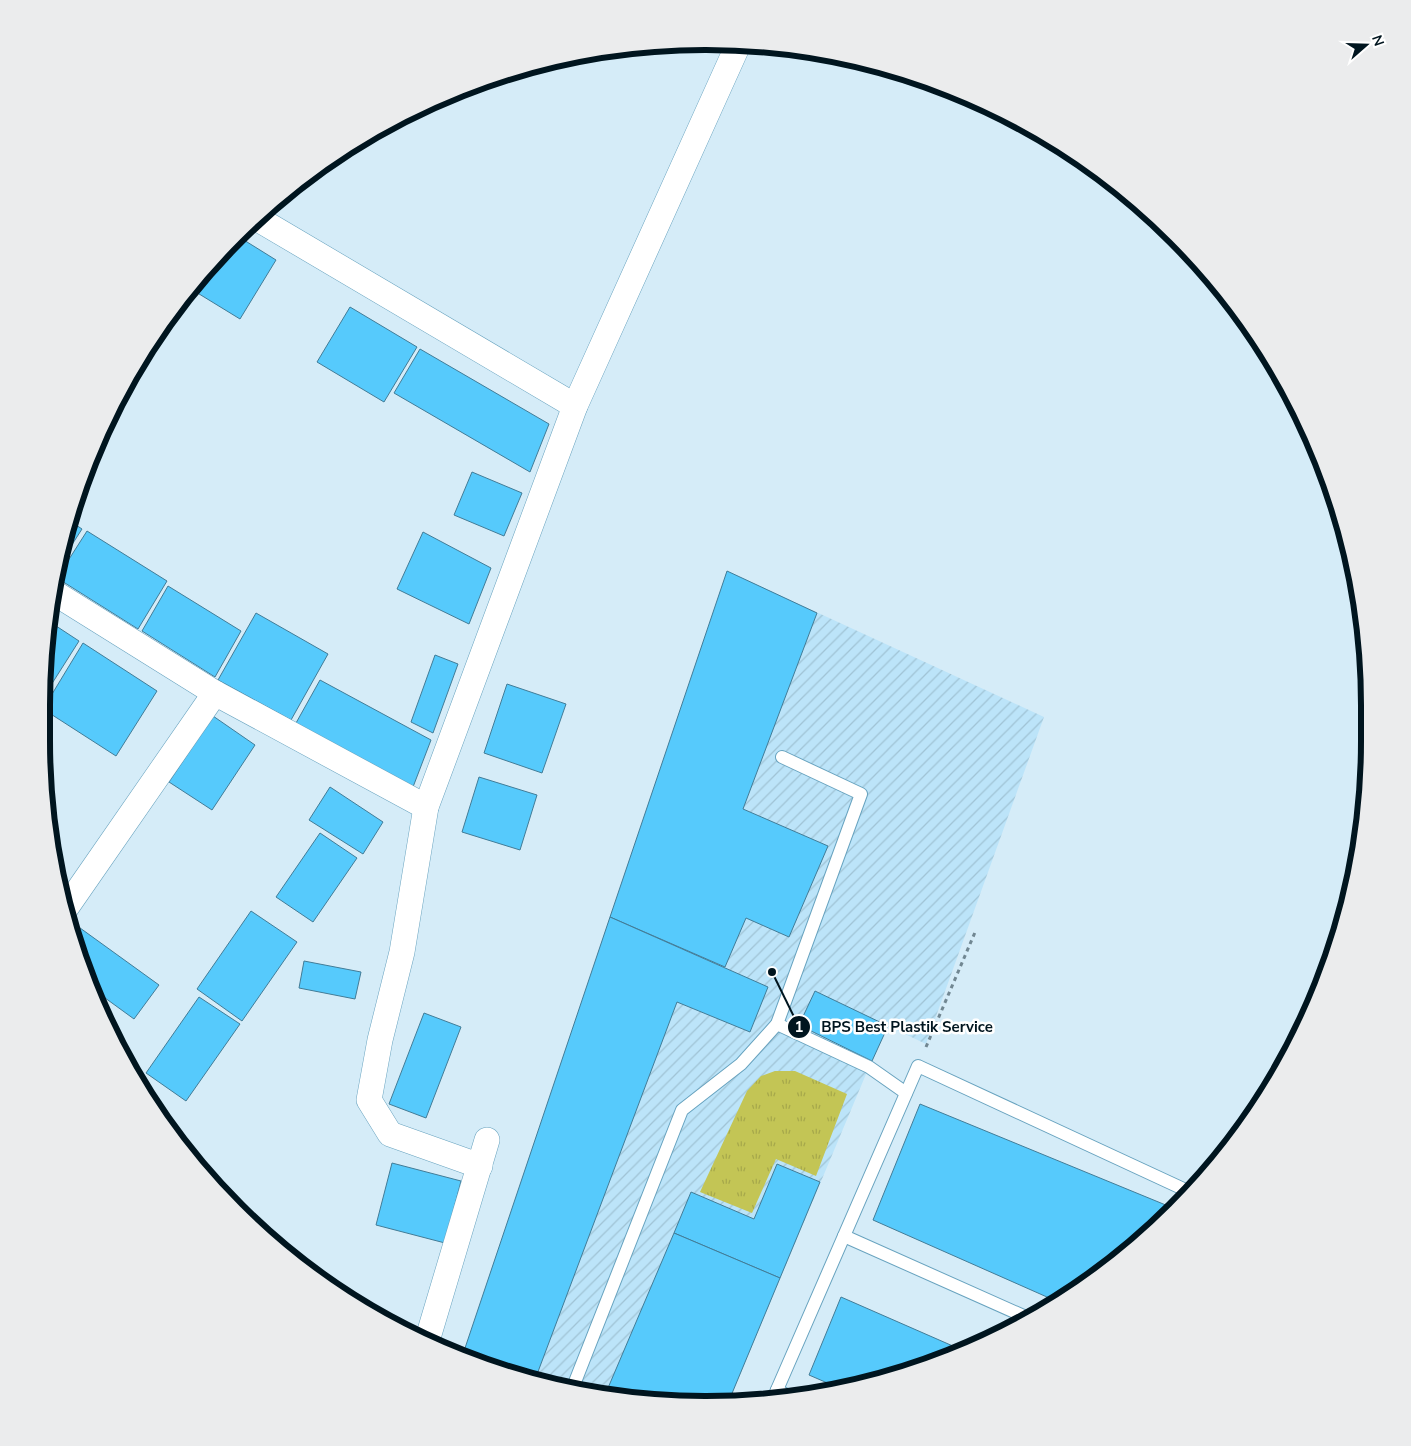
<svg xmlns="http://www.w3.org/2000/svg" width="1411" height="1446" font-family="'Nunito Sans',sans-serif">
<style>
.industrial{fill:url(#industrial-furrows)}
.grass{fill:url(#grass-tufts)}
.building{fill:#56cafc;stroke:#427c97}
.lines{fill:none;stroke-linecap:round;stroke-linejoin:round}
.lane-casing{stroke:#68a3bf;stroke-width:14}
.street-casing{stroke:#68a3bf;stroke-width:26}
.path{stroke:#718792;stroke-width:3;stroke-dasharray:4 4;stroke-linecap:butt}
.lane{stroke:#fff;stroke-width:12}
.street{stroke:#fff;stroke-width:25}
.rim{fill:none;stroke:#00151f;stroke-width:6}
.leader{fill:none;stroke:#00151f;stroke-width:2}
.callout-dot{fill:#00151f;stroke:#fff;stroke-width:2}
.mark-label{font-size:15px;text-anchor:middle;font-weight:bold;fill:#fff}
.callout-label{font-size:15px;text-anchor:middle;font-weight:bold;fill:#00151f;stroke:#fff;stroke-width:5;stroke-linejoin:round;paint-order:stroke}
</style>
<defs>
<pattern id="industrial-furrows" width="10" height="10" patternUnits="userSpaceOnUse" patternTransform="scale(1.25)"><rect width="10" height="10" fill="#bce4f9"/><path d="M-1 1l2-2M0 10L10 0M9 11l2-2" fill="none" stroke="#a0c3d5"/></pattern>
<pattern id="grass-tufts" width="24" height="20" patternUnits="userSpaceOnUse" patternTransform="scale(1.25)"><rect width="24" height="20" fill="#c3c555"/><path d="M3 7l-1-3M5 7V3M7 7l1-3M15 17l-1-3M17 17v-4M19 17l1-3" fill="none" stroke="#a6a84a"/></pattern>
</defs>
<rect width="100%" height="100%" fill="#d5ecf8"/>
<!-- industrial -->
<path class="industrial" d="M727,571l317,146 -118,327 -38,-18 -19,41 -141,336 -109,-4 -157,-42z"/>
<!-- grass -->
<path class="grass" d="M775,1071h20l52,23 -31,82 -40,-17 -24,54 -52,-21 47,-101 14,-15z"/>
<!-- building -->
<g class="building">
<path d="M239,237l37,23 -36,59 -49,-30 15,-22z"/>
<path d="M350,307l67,40 -33,55 -67,-40z"/>
<path d="M420,349l129,75 -19,48 -136,-79z"/>
<path d="M472,472l50,21 -18,43 -50,-21z"/>
<path d="M70,521l12,8 -23,36z"/>
<path d="M87,531l80,50 -29,48 -81,-51z"/>
<path d="M423,532l68,36 -22,56 -72,-35z"/>
<path d="M727,571l90,42 -74,196 85,37 -39,91 -43,-19 -21,49 -115,-50z"/>
<path d="M168,586l73,45 -26,46 -73,-46z"/>
<path d="M256,613l72,41 -37,66 -73,-40z"/>
<path d="M47,620l32,21 -33,52 -2,-1z"/>
<path d="M83,643l74,48 -41,65 -73,-47z"/>
<path d="M435,655l23,9 -25,69 -22,-11z"/>
<path d="M320,680l111,60 -18,47 -117,-64z"/>
<path d="M507,684l59,20 -24,69 -58,-20z"/>
<path d="M213,716l42,29 -43,65 -43,-28z"/>
<path d="M479,777l58,18 -17,55 -58,-18z"/>
<path d="M330,787l53,35 -20,32 -54,-34z"/>
<path d="M320,833l37,25 -44,64 -37,-25z"/>
<path d="M251,911l46,31 -55,79 -45,-32z"/>
<path d="M610,917l158,70 -18,45 -73,-30 -141,375 -74,-20z"/>
<path d="M69,920l90,65 -25,34 -44,-32z"/>
<path d="M304,961l57,11 -6,27 -56,-11z"/>
<path d="M815,991l73,35 -16,35 -73,-36z"/>
<path d="M199,997l41,27 -54,77 -40,-28z"/>
<path d="M424,1013l37,14 -35,91 -37,-14z"/>
<path d="M920,1104l253,104 -63,59 -54,34 -183,-81z"/>
<path d="M392,1163l69,18 -16,62 -69,-18z"/>
<path d="M777,1164l43,18 -40,96 -106,-45 17,-41 63,27z"/>
<path d="M674,1233l106,45 -52,125 -109,-4 -14,-4z"/>
<path d="M841,1297l121,53 -85,32 -38,6 -30,-13z"/>
</g>
<g class="lines">
<defs>
<g id="lane">
<path d="M777,1024l92,43 37,26"/>
<path d="M844,1236l184,82"/>
<path d="M573,1387l109,-277 59,-46 36,-40 84,-230 -79,-37"/>
<path d="M777,1390l13,7"/>
<path d="M773,1399l145,-333 272,126"/>
</g>
<g id="street">
<path d="M258,219l317,187"/>
<path d="M53,592l162,101 211,114"/>
<path d="M66,908l149,-215"/>
<path d="M480,1166l-90,-32 -21,-34 11,-60 22,-88 24,-145 149,-401 163,-361"/>
<path d="M427,1341l60,-201"/>
</g>
</defs>
<!-- lane casing -->
<use href="#lane" class="lane-casing"/>
<!-- street casing -->
<use href="#street" class="street-casing"/>
<!-- path -->
<path class="path" d="M926,1047l50,-117"/>
<!-- lane -->
<use href="#lane" class="lane"/>
<!-- street -->
<use href="#street" class="street"/>
</g>
<!-- crop -->
<path d="M0 0H1411V1446H0ZM705 50H706A655 655 0 0 1 1361 705V741A655 655 0 0 1 706 1396H705A655 655 0 0 1 50 741V705A655 655 0 0 1 705 50Z" fill="#ebeced" fill-rule="evenodd"/>
<path class="rim" d="M705 50H706A655 655 0 0 1 1361 705V741A655 655 0 0 1 706 1396H705A655 655 0 0 1 50 741V705A655 655 0 0 1 705 50Z"/>
<!-- callouts -->
<path class="leader" d="M772 972L799 1027"/>
<g class="callout-dot">
<circle cx="772" cy="972" r="5"/>
<circle cx="799" cy="1027" r="12"/>
</g>
<g class="mark-label">
<text x="799" y="1032">1</text>
</g>
<g class="callout-label">
<text x="907" y="1032">BPS Best Plastik Service</text>
</g>
<!-- north arrow -->
<g transform="translate(1366 45) rotate(70)" stroke="#ffffff" stroke-width="4" paint-order="stroke">
<path d="M0-4L9 19L0 12L-9 19Z" fill="#00151f"/>
<text y="-8" font-size="14" font-weight="bold" text-anchor="middle" fill="#00151f">N</text>
</g>
</svg>
